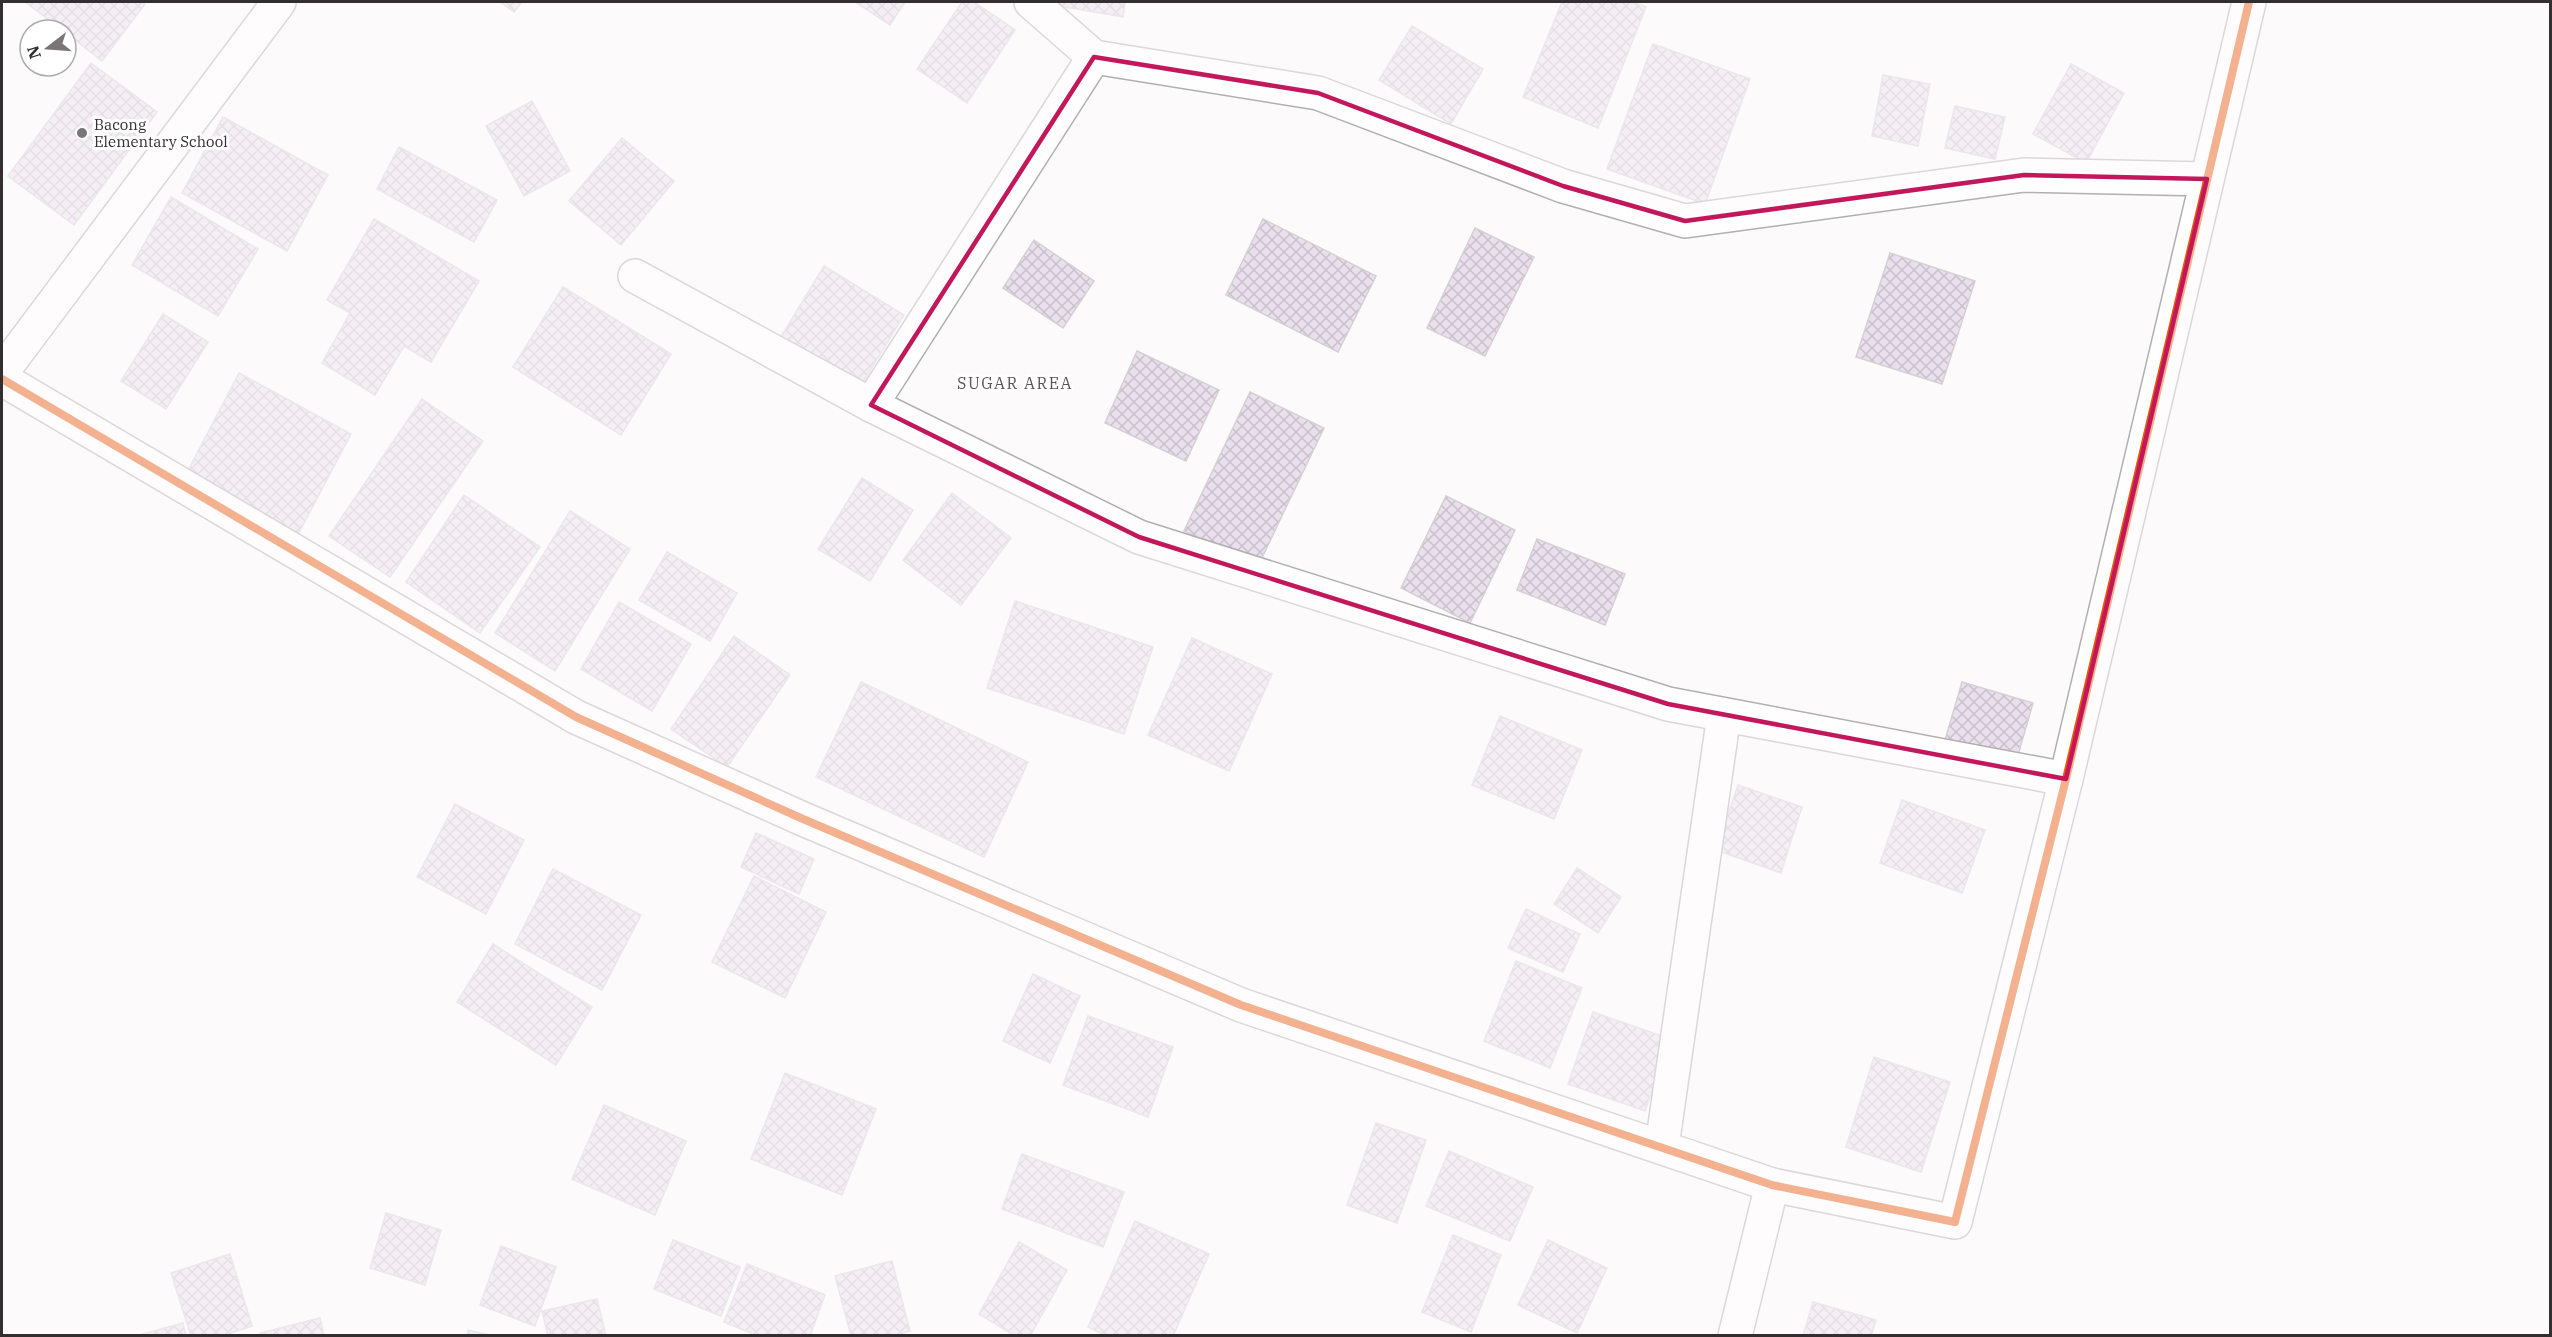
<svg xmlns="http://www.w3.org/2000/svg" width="2552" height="1337" font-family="'IBM Plex Serif',serif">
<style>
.building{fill:url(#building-cross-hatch);stroke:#d4d1d4;stroke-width:1.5}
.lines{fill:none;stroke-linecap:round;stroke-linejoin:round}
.minor-casing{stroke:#b2afb0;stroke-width:36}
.minor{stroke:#fffefe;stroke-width:33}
.cycleway-casing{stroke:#fff;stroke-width:11}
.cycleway{stroke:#e8590c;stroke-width:8}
.marked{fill:none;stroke:#c2185b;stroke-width:4.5;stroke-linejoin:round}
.poi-dot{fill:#7a7577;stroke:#fff;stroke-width:2}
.labels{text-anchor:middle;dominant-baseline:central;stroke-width:6;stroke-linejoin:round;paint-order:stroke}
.poi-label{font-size:15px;fill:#332e30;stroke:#fff;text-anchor:start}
.neighbourhood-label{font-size:16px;letter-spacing:1.5px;fill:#5d5257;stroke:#fff}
</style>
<defs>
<pattern id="building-cross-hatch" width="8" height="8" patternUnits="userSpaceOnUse" patternTransform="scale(1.5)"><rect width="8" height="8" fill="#eae0ed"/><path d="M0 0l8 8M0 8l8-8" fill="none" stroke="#c9c0cc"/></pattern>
</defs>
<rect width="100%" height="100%" fill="#fdfafb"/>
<!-- building -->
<g class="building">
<path d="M25,2h117l3,2 -43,57 -36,-28v-3h-4z"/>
<path d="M500,2h22l-8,10z"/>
<path d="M855,2h50l-15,23z"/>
<path d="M962,2h12l41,28 -48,73 -50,-34z"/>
<path d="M1054,2h71l-2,15 -69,-12z"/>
<path d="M1562,2h70l14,5 -48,121 -75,-31z"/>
<path d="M1412,26l71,43 -32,55 -72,-44z"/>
<path d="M1653,44l97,35 -45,125 -98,-35z"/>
<path d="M91,63l66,49 -83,113 -66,-49z"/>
<path d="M2071,64l53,29 -38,70 -53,-29z"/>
<path d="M1883,75l47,9 -12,62 -46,-10z"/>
<path d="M532,101l38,70 -46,25 -38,-70z"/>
<path d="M1955,106l50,11 -10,42 -50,-11z"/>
<path d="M223,117l105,58 -41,76 -105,-58z"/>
<path d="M622,138l52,43 -53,64 -52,-44z"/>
<path d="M399,147l98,53 -23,42 -97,-53z"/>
<path d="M171,197l87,52 -40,67 -86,-51z"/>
<path d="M374,219l105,62 -48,81 -27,-16 -29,49 -53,-32 28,-50 -23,-13z"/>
<path d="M1263,219l113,57 -38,76 -112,-57z"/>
<path d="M1475,228l59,29 -49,99 -58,-28z"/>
<path d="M1034,240l60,41 -31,47 -60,-40z"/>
<path d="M1890,253l85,28 -33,103 -86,-27z"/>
<path d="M824,266l80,49 -45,74 -80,-49z"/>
<path d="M563,287l108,67 -50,81 -108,-68z"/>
<path d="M163,314l45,28 -42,67 -45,-28z"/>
<path d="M1137,351l82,39 -33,71 -81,-38z"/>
<path d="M239,373l112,61 -57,108 -112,-60z"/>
<path d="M1250,392l74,36 -66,138 -74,-35z"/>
<path d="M422,399l61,42 -93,136 -61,-41z"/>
<path d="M862,478l51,32 -43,71 -52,-32z"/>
<path d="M952,493l59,45 -50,67 -58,-45z"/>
<path d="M464,495l76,52 -60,86 -74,-51z"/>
<path d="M1446,496l69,34 -45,93 -69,-35z"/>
<path d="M570,511l60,38 -75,122 -60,-38z"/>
<path d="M1537,539l88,35 -20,51 -88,-35z"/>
<path d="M667,552l70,41 -27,48 -71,-41z"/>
<path d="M1015,601l138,46 -29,87 -137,-46z"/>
<path d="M619,602l72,42 -39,67 -71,-42z"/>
<path d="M734,636l56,39 -63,92 -56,-38z"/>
<path d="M1192,638l80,36 -43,97 -81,-36z"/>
<path d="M861,682l167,80 -44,95 -168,-80z"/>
<path d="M1962,682l71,21 -17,59 -71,-22z"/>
<path d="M1500,716l82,34 -28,69 -82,-34z"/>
<path d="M1738,785l64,22 -21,66 -65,-23z"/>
<path d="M1902,800l83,30 -23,63 -82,-30z"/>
<path d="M455,804l69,36 -38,74 -69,-37z"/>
<path d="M756,833l58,26 -15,35 -58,-27z"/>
<path d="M1577,868l44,29 -23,36 -44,-29z"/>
<path d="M553,869l88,46 -39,75 -87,-46z"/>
<path d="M754,876l72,36 -41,86 -73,-36z"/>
<path d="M1526,909l54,25 -17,38 -55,-24z"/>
<path d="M493,944l99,63 -36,58 -99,-63z"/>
<path d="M1516,961l66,27 -32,80 -66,-27z"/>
<path d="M1033,974l47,22 -30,67 -47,-22z"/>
<path d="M1593,1012l77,27 -25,72 -77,-27z"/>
<path d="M1088,1016l85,31 -25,70 -85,-32z"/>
<path d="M1874,1057l76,25 -29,90 -75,-25z"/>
<path d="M785,1073l91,36 -34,86 -91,-36z"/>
<path d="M604,1105l82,36 -31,74 -83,-36z"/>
<path d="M1376,1123l50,17 -29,83 -50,-18z"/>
<path d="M1449,1151l84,36 -23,54 -84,-35z"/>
<path d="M1022,1154l102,38 -21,55 -101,-38z"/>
<path d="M386,1213l55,17 -16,55 -55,-17z"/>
<path d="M1135,1221l74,33 -36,82h-67l-18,-9z"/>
<path d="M1453,1235l48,20 -30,77 -49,-20z"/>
<path d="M673,1240l67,27 -19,49 -67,-27z"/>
<path d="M1548,1240l59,28 -30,65 -59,-28z"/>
<path d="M1019,1242l48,28 -37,66h-15l-36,-22z"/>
<path d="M501,1246l55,21 -21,59 -55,-21z"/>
<path d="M230,1254l22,72 -30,10h-31l-20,-63z"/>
<path d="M892,1261l18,70 -17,5h-42l-16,-60z"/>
<path d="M747,1264l78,31 -15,41h-52l-34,-14z"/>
<path d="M597,1299l9,37h-58l-6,-25z"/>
<path d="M1813,1302l63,18 -5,16h-68z"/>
<path d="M320,1318l4,18h-64v-3z"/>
<path d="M183,1323l3,13h-50z"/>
<path d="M468,1330l25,6h-26z"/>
</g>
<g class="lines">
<defs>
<g id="minor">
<path d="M1031,2l63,55"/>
<path d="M635,276l236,129 268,132 529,167 398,75"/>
<path d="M2,372l277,-370"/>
<path d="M2,379l574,338 227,102 438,186 531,180 183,37 111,-443 183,-777"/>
<path d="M871,405l223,-348 224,36 245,93 122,35 339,-46 183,4"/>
<path d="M1662,1146l62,-431"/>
<path d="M1735,1336l37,-151"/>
</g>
</defs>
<!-- minor casing -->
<use href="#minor" class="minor-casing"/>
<!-- minor -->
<use href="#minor" class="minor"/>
<defs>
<path id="cycleway" d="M2,379l574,338 227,102 438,186 531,180 183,37 111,-443 183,-777"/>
</defs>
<!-- cycleway casing -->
<use href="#cycleway" class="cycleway-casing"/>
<!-- cycleway -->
<use href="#cycleway" class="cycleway"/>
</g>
<!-- marked area -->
<path d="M0 0H2552V1337H0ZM1094,57l224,36 245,93 122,35 339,-46 183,4 -141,600 -398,-75 -529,-167 -268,-132z" fill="#fdfafb" fill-opacity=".55" fill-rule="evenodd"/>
<path class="marked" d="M1094,57l224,36 245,93 122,35 339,-46 183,4 -141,600 -398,-75 -529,-167 -268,-132z"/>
<!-- markers -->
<circle class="poi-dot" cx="82" cy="133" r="6"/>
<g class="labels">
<!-- poi labels -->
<g class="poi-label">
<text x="94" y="124">Bacong<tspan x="94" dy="17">Elementary School</tspan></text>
</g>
<!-- neighbourhood labels -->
<g class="neighbourhood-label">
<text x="1015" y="383">SUGAR AREA</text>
</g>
</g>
<!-- border -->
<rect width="2552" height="1337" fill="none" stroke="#332e30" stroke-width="6"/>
<!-- north arrow -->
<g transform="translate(48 48) rotate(253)"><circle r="28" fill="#ffffff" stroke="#adabac" stroke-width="1.5"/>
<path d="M0-4.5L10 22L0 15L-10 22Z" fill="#7a7577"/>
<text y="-9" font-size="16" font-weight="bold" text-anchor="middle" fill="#332e30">N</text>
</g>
</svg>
